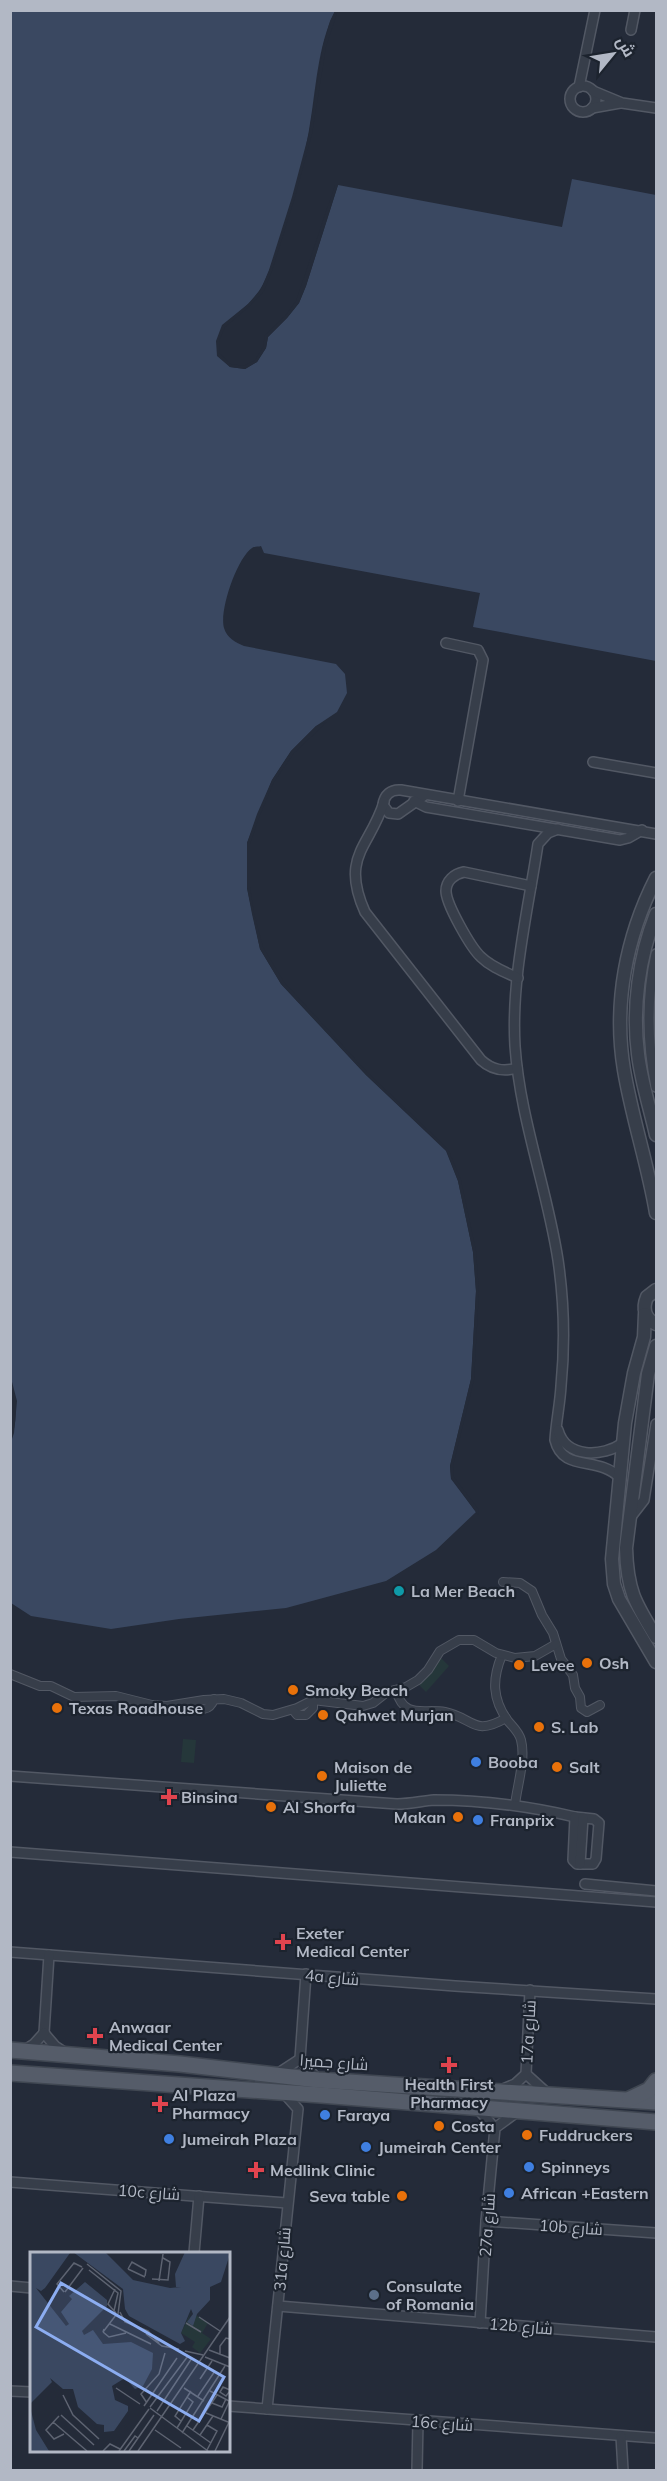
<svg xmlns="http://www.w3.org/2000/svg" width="667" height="2481" font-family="Mulish,Cairo,sans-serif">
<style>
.green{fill:#25373a}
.water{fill:#3a4861}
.pier{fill:#242b39}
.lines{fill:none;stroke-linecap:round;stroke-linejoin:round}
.pedestrian-casing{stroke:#525864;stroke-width:10}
.minor-casing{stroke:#525864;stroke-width:12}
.tertiary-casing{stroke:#525864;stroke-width:15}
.primary-casing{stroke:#404752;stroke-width:18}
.pedestrian{stroke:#373e4a;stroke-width:8}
.minor{stroke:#373e4a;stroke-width:9}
.tertiary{stroke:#373e4a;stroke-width:12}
.primary{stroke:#555c69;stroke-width:15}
.culture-dot{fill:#0f9aa8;stroke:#1c232e;stroke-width:2}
.food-dot{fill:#e8710a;stroke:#1c232e;stroke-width:2}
.shop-dot{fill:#3f7fe0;stroke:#1c232e;stroke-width:2}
.health-dot{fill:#e0444e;stroke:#1c232e;stroke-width:2}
.service-dot{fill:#5c6f8a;stroke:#1c232e;stroke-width:2}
.labels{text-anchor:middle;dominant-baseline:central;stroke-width:4.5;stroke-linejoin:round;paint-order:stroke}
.poi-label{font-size:16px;font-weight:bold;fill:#b2b8c5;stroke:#1c232e;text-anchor:start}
.street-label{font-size:16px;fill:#b2b8c5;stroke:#1c232e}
.inset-road{fill:none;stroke:#5d6371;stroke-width:1.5}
.view{fill:#8cadf1;fill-opacity:0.15;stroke:#8cadf1;stroke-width:3}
.inset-edge{fill:none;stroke:#b2b8c5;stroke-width:3}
</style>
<rect width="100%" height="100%" fill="#242b39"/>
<!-- green -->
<g class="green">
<path d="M439,1656l10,10 -23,26 -9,-9z"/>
<path d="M183,1739l13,1 -2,23 -13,-1z"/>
</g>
<!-- water -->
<path class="water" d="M11,11h324c-18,35 -19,81 -26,119 -8,47 -23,96 -40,141 -5,13 -11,24 -22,34 -19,18 -33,21 -29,51l12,11 15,2 12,-7 9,-14 2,-11 19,-19 12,-15 7,-17 32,-101 224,42 10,-48 84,16v466l-183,-34 7,-34 -216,-40 -3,-7c-3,1 -7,0 -9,2 -15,10 -33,63 -28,80 3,10 11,14 20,18l92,18 9,10 2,19 -10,19 -21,14 -25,25 -19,29 -25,63v45l13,61 21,35 85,91 80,76 12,30 15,71 3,39 -5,88 -21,87 1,13 25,33 -40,38 -50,31 -100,27 -107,11 -68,10 -80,-13 -20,-13 -1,-161c9,-22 6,-42 0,-64z"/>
<!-- pier -->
<g class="pier">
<path d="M338,10l-12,37 -14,87 -17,63 -23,74 -8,20 -14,15 -25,21 -6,14 1,13 11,10 13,2 11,-6 8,-13 2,-12 20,-19 11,-15 39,-116h3l-32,101 -7,17 -12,15 -19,19 -2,11 -9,14 -12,7 -15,-2 -13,-11 -1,-15 6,-16 26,-21 13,-15 8,-19 23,-73 17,-64 14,-87 7,-25 5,-10z"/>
<path d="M327,722l-33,31 -20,29 -14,33 -10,29v43l4,26 9,34 21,35 84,91 80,76 13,31 15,71 3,40 -5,89 -21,86 1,11 25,33 -1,5 -27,-37 -1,-12 21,-87 5,-88 -3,-39 -15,-71 -12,-31 -80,-75 -85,-91 -21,-35 -8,-35 -5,-26v-45l10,-29 15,-34 19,-29 25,-25z"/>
<path d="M11,1378l6,23 -3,32 -3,9 3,-40z"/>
</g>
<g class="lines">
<defs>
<g id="pedestrian">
<path d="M503,1582l17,1 12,8 10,24 11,18 8,26 12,16 2,13 5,9 1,11 6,4 13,-7"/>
<path d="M502,1655c-10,24 -10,44 6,66 5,6 11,11 13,19 5,19 -4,46 -6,65"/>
<path d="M10,1674l30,12h11l23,11 42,-1 36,9 15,1 37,-6 20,-1 17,4 22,11 10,1 24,-7 16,-8 50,6 10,-3 14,-11 19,-5 12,-7 10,-10 12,-19 19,-11h15l22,13 19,5 20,-2 21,-12"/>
<path d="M396,1690c8,30 27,18 49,22 29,6 28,25 61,6"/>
<path d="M191,1703c8,9 19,8 23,-4"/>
<path d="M293,1710l4,5h9l7,-7v-8"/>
</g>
<g id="minor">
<path d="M631,30l4,-20"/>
<circle cx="583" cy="99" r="13"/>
<path d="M579,87l16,-77"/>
<path d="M593,91l29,12 34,5"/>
<path d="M592,108l28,-5"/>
<path d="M446,643l32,7 5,10 -25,141"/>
<path d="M593,762l63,11"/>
<path d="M425,795l-27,19 -9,-1 -6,-8c1,-10 8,-16 18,-15l255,44"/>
<path d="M414,801l12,6 194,33 8,-2 14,-8"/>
<path d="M384,802c-14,45 -44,54 -19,110l116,148c11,10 22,12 36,8"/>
<path d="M558,829l-10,4 -10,11c-10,66 -27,135 -23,202 5,73 32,142 43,214 6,41 7,85 3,126 -1,18 -5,36 -6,54 8,33 43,15 65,38"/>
<path d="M656,954c-10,45 -9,88 0,133"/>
<path d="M518,978c-13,-6 -27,-11 -37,-21 -10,-9 -35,-53 -35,-66 0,-10 8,-17 18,-19l67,14"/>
<path d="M558,1430c8,29 45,27 65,13"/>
<path d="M630,1518l14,-18 12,-76"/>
<path d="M10,1776l387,28c13,0 25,-3 37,-4 48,0 94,6 141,17"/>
<path d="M575,1817l19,2 5,4 -3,36 -3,5h-16l-4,-4z"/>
<path d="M10,1852l646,50"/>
<path d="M580,1864l3,-46"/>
<path d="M585,1884l71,7"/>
<path d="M10,1952l445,34 201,13"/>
<path d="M306,1974l-6,85 17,20"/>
<path d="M44,2033l5,-78"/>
<path d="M44,2033l11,13 9,6"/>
<path d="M23,2051l11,-7 10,-11"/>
<path d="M277,2074l23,-15"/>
<path d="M526,2074l21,19"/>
<path d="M503,2089l12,-5 11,-10 4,-84"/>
<path d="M477,2108l18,20"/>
<path d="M10,2182l277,21"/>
<path d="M486,2221l170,12"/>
<path d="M194,2253l5,-57"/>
<path d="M10,2286l22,2"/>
<path d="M278,2306l378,31"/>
<path d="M480,2323l6,-102 9,-93 22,-16"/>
<path d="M10,2391l22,1"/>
<path d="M228,2406l428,32"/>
<path d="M267,2409l31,-300 -15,-17"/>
<path d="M621,2436l2,34"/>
<path d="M417,2470l1,-49"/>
</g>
<g id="tertiary">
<path d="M656,878c-30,59 -43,126 -32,192 8,48 24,95 32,143"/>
<path d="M656,914c-17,43 -24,94 -18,140 3,27 12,54 18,81"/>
<path d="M656,1290l-9,7c-5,12 -2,22 9,27"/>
<path d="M645,1314l-1,23 -10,36 -9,50 -13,136 2,25 5,15 37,63"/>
<path d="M656,1346l-8,28 -22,174c1,42 9,55 30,89"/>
</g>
<g id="primary">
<path d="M10,2050l170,14 138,16 338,22"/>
<path d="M10,2073l311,22 335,27"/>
<path d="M630,2099l19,-9 7,-9"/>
</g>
</defs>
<!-- pedestrian casing -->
<use href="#pedestrian" class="pedestrian-casing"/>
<!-- minor casing -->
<use href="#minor" class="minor-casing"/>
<!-- tertiary casing -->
<use href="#tertiary" class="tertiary-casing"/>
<!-- primary casing -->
<use href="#primary" class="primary-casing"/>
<!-- pedestrian -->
<use href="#pedestrian" class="pedestrian"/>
<!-- minor -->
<use href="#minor" class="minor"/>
<!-- tertiary -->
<use href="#tertiary" class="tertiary"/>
<!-- primary -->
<use href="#primary" class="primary"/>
</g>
<!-- markers -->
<circle class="culture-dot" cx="399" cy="1591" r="6"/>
<g class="food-dot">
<circle cx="587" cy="1663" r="6"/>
<circle cx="519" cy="1665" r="6"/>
<circle cx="293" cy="1690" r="6"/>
<circle cx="57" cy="1708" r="6"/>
<circle cx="323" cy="1715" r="6"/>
<circle cx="539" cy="1727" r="6"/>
<circle cx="557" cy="1767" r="6"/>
<circle cx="322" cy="1776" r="6"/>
<circle cx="271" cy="1807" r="6"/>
<circle cx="458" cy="1817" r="6"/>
<circle cx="439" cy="2126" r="6"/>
<circle cx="527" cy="2135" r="6"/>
<circle cx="402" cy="2196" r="6"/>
</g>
<g class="shop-dot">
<circle cx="476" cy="1762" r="6"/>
<circle cx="478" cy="1820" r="6"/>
<circle cx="325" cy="2115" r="6"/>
<circle cx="169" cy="2139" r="6"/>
<circle cx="366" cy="2147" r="6"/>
<circle cx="529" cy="2167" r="6"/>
<circle cx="509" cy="2193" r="6"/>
</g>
<g class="health-dot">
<path d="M166 1788h6v6h6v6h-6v6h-6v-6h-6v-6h6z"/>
<path d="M280 1933h6v6h6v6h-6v6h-6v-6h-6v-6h6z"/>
<path d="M92 2027h6v6h6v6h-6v6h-6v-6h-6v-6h6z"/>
<path d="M446 2056h6v6h6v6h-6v6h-6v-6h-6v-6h6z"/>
<path d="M157 2095h6v6h6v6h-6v6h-6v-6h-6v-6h6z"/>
<path d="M253 2161h6v6h6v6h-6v6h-6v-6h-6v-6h6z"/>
</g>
<circle class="service-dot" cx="374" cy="2295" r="6"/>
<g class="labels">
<!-- poi labels -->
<g class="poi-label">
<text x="411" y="1591">La Mer Beach</text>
<text x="599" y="1663">Osh</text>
<text x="531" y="1665">Levee</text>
<text x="305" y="1690">Smoky Beach</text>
<text x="69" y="1708">Texas Roadhouse</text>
<text x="335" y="1715">Qahwet Murjan</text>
<text x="551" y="1727">S. Lab</text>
<text x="488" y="1762">Booba</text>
<text x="334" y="1767">Maison de<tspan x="334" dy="18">Juliette</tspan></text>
<text x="569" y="1767">Salt</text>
<text x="181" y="1797">Binsina</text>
<text x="283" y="1807">Al Shorfa</text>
<text x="446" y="1817" text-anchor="end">Makan</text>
<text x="490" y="1820">Franprix</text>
<text x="296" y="1933">Exeter<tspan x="296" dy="18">Medical Center</tspan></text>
<text x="109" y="2027">Anwaar<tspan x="109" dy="18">Medical Center</tspan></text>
<text x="449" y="2084" text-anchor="middle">Health First<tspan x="449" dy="18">Pharmacy</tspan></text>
<text x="172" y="2095">Al Plaza<tspan x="172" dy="18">Pharmacy</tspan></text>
<text x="337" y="2115">Faraya</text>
<text x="451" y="2126">Costa</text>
<text x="539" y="2135">Fuddruckers</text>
<text x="181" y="2139">Jumeirah Plaza</text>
<text x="378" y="2147">Jumeirah Center</text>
<text x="541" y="2167">Spinneys</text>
<text x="270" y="2170">Medlink Clinic</text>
<text x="521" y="2193">African +Eastern</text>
<text x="390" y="2196" text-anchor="end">Seva table</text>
<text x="386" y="2286">Consulate<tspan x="386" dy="18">of Romania</tspan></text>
</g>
<!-- street labels -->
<g class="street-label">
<text transform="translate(332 1977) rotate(5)">4a شارع</text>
<text transform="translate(528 2032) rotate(-87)">17a شارع</text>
<text transform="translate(334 2062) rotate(4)">شارع جميرا</text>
<text transform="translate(149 2192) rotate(4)">10c شارع</text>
<text transform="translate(487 2225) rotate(-86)">27a شارع</text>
<text transform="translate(571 2227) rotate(4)">10b شارع</text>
<text transform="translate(282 2259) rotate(-85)">31a شارع</text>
<text transform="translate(521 2326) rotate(5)">12b شارع</text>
<text transform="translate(442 2423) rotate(4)">16c شارع</text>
</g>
</g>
<!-- overview -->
<g transform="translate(30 2252)">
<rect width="200" height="200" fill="#242b39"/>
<path d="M161,60l-3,10 8,-7 12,8 -6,10 9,6 -11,14 -8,-6 3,-5 -14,-9z" fill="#25373a"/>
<path d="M0,0l40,1 -25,35 -4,3 -5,-3 30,38 3,-2 -8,-12 11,-13 -3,-3 16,-14 22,18v6l-25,25 2,4 9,-5 10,14 28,-2 22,11 -1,16 -9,17 -8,3 -10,-11 -13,8 3,14 13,6v5l-14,20 -10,1v-7l-7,-1 -19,-17 -5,-18h-10l-13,-11 2,4 -22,22zM43,0h32l28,28 37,8 11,-1h-5l-1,-13 10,-22h43l1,5 -8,25 -11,5v13l-13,14 -4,12 -6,-4 6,-8 -2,-5 -10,24 4,8 -5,3 -51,-28 -4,-7 -2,-20zM0,155l6,23 13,21h-19z" fill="#3a4861"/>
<path class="inset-road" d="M57,12l34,27 -3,23M98,17l4,-7 14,8 -1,6M98,17l17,8M59,18l29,23 -4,18M122,27l16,1 2,-18 -7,-4M129,29l4,-27M85,37l-7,15 8,9M34,40l-7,-8 17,-21 8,4M35,40l18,-24M90,60l5,10 23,9 11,12M169,65l21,14M80,72l41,20M74,77l-1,3 13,-17M73,80l6,5 17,-4M171,80l-15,-9 15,9M116,82l16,12 17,3M179,98l21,8M155,99l18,4M190,103v-9l6,-8 4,1M175,105l25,10M170,127l12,-18M86,136l24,16M154,136l20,13M200,138l-7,-3 -3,5 6,4 4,-5M180,139l19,10M33,143l10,20 26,24M168,144l17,-25M117,151l-6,-9 18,-20 6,-21M182,151l10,4 4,-8M114,154l33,-48M120,155l38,-51M120,156l58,43M127,159l35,-53M176,161l22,9M31,163l33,30M29,164l-13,14 8,9 10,-5M191,167l9,-19M151,169l-6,-5 16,-25M23,170l34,29M177,173l10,6 -10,19M157,174l24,17M147,176l16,-26 -6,-5M125,178l26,18M163,178l24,-35M152,181l43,-67M170,183l13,-19M73,199l7,-7 10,5M89,199l30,-42M94,199l11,-15 3,2M99,199l25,-36M108,199l92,-134M185,199l15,-31"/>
<path class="view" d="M31,31l163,94 -25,44 -163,-94z"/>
<rect width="200" height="200" class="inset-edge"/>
</g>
<!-- border -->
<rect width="667" height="2481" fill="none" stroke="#b2b8c5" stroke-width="24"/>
<!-- north arrow -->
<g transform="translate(613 54) rotate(60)" stroke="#1c232e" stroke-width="4.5" paint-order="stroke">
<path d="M0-4.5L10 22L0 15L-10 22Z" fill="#b2b8c5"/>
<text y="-9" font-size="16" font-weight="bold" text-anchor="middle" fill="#b2b8c5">ش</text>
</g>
</svg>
